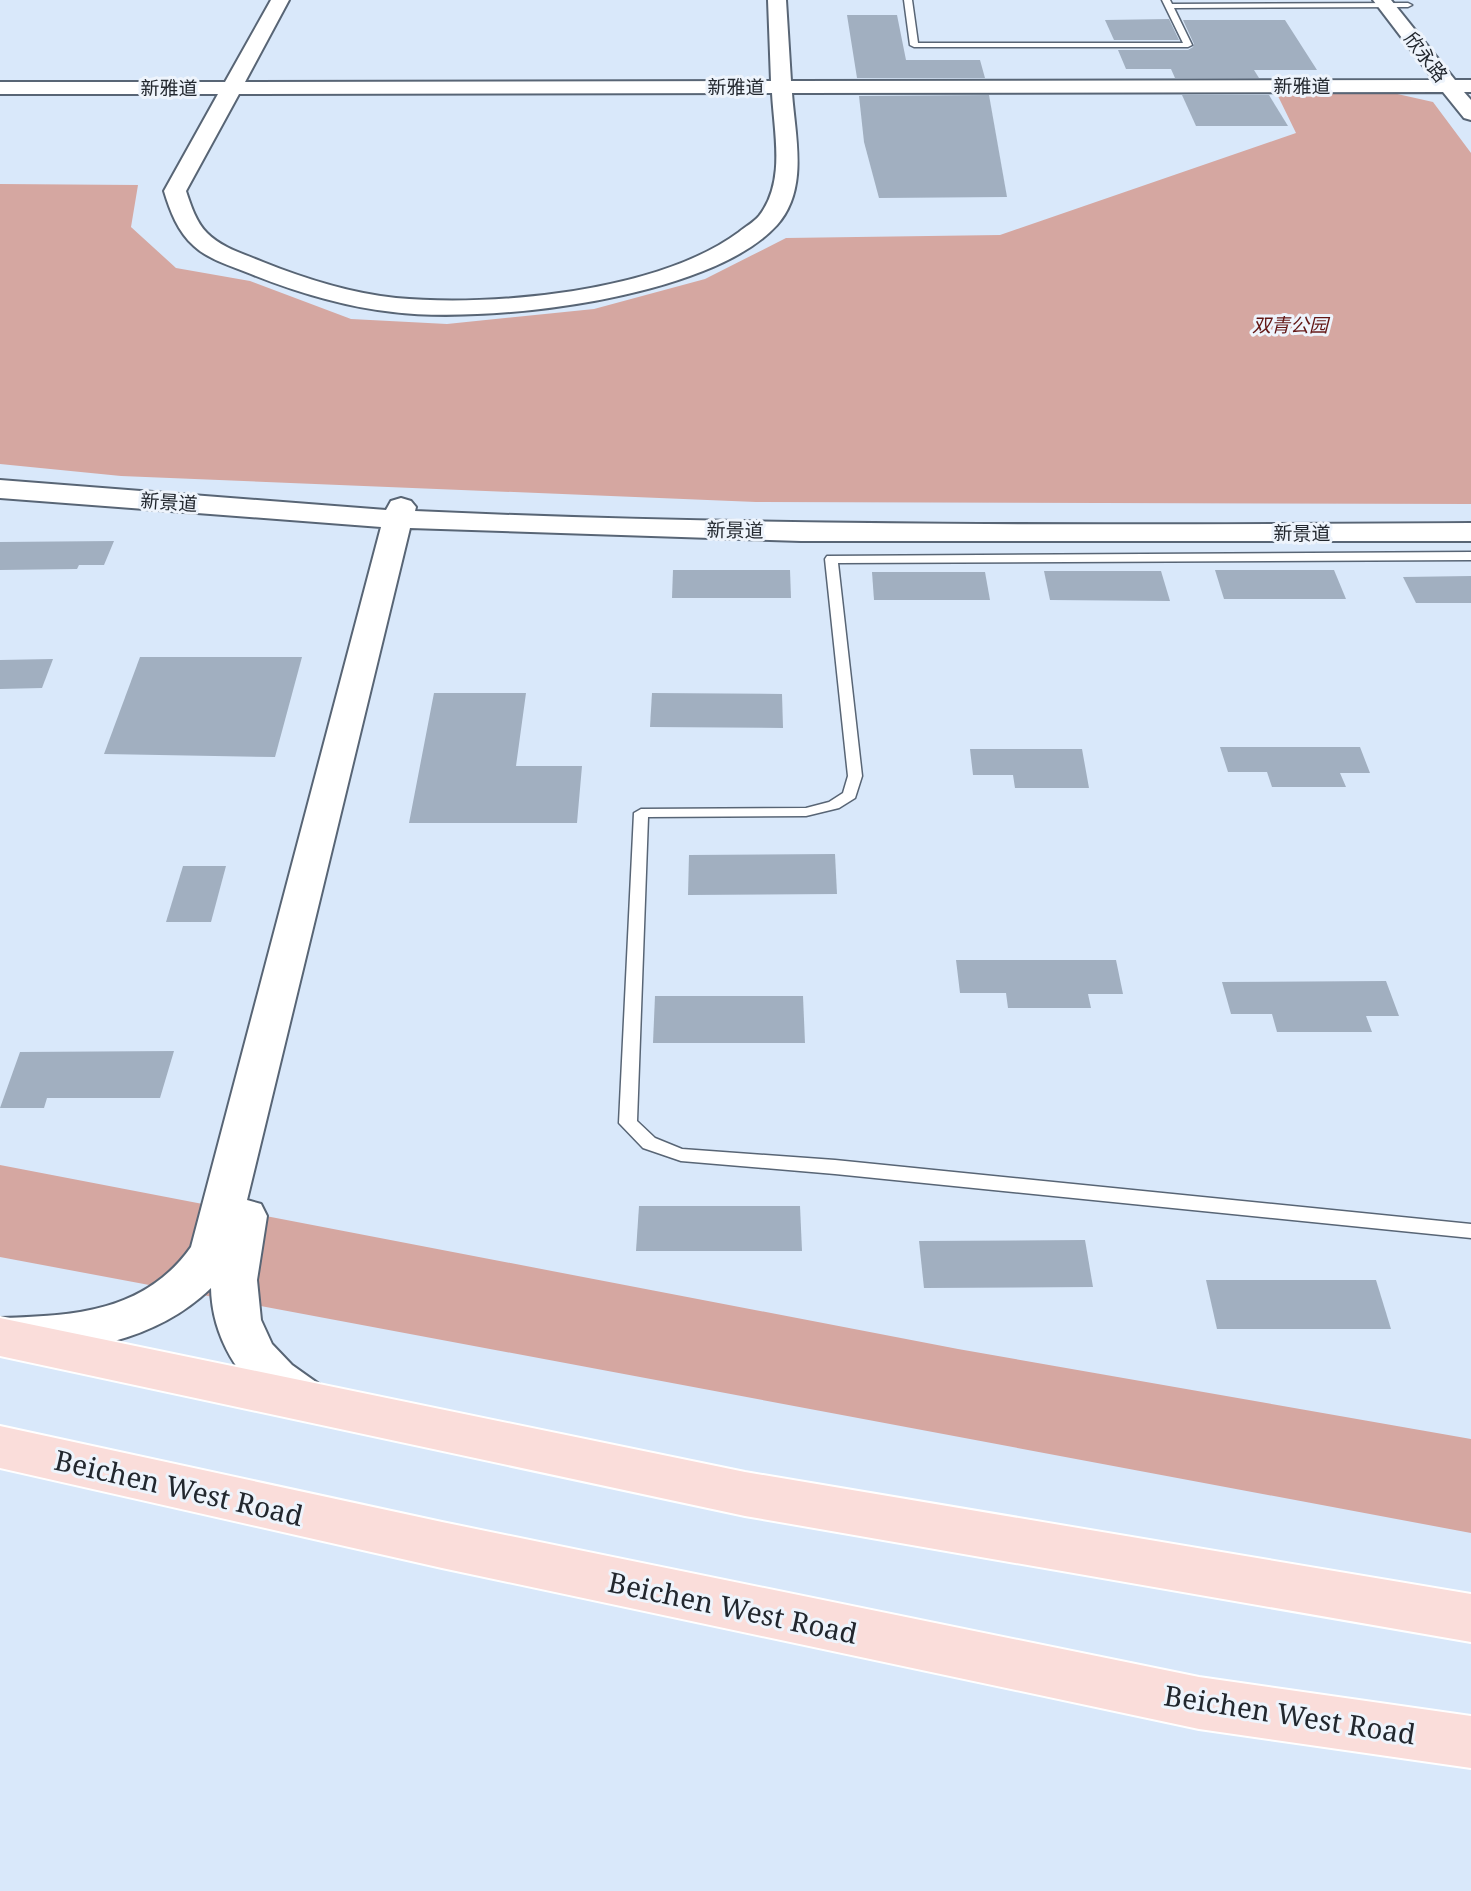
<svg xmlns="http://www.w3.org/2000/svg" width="1471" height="1891" font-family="'Noto Serif','Noto Sans SC',serif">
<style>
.green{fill:#d5a7a1}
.building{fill:#a1afc0}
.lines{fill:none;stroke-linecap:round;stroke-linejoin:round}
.lane-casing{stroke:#586575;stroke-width:3}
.secondary-casing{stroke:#586575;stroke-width:4}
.primary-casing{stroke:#fff;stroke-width:4}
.lane{fill:#fff;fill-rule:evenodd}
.secondary{fill:#fff;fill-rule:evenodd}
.primary{fill:#faddda;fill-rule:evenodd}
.labels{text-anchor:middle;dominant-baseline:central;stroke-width:6;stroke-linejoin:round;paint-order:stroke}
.far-street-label{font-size:19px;fill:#22272e;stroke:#eef4fc}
.far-park-label{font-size:19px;font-style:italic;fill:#631715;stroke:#eef4fc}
.near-street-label{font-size:28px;fill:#22272e;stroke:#eef4fc}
</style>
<rect width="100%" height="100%" fill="#d9e8fa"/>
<!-- green -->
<g class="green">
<path d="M1393,93l40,9 38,51v351l-715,-2 -635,-26 -121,-12v-280l138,1 -7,42 45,41 74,13 101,38 96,5 147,-15 111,-30 81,-41 214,-3 296,-102 -19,-39z"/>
<path d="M0,1165l958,184 513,90v94l-1471,-276z"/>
</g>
<!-- building -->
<g class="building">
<path d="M847,15h50l9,45h74l5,18h-128z"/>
<path d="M1169,19l10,21h-65l-9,-20z"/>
<path d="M1183,20h102l32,50h-63l5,8h-84l-4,-9h-45l-8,-19h70l5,-3 1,-3z"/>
<path d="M989,95l18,102 -128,1 -15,-56 -5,-46z"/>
<path d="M1182,95h87l19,31h-92z"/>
<path d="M114,541l-10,24h-25l-2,4 -77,1v-28z"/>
<path d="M673,570h117l1,28h-119z"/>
<path d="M1215,570h119l12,29h-122z"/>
<path d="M1044,571h117l9,30 -120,-1z"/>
<path d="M872,572h113l5,28h-116z"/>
<path d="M1471,576v27h-55l-13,-26z"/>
<path d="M140,657h162l-27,100 -171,-3z"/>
<path d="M53,659l-11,29 -42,1v-29z"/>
<path d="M434,693h92l-10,73h66l-5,57h-168z"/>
<path d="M652,693l130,1 1,34 -133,-1z"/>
<path d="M1220,747h140l10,26h-30l6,14h-74l-5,-15h-39z"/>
<path d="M970,749h112l7,39h-74l-2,-13h-40z"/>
<path d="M835,854l2,40 -149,1 1,-40z"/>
<path d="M183,866h43l-15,56h-45z"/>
<path d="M956,960h160l7,34h-35l3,14h-83l-2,-15h-46z"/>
<path d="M1386,981l13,35h-33l6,16h-95l-5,-18h-41l-9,-32z"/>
<path d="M655,996h148l2,47h-152z"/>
<path d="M174,1051l-14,47h-113l-3,10h-44l20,-56z"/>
<path d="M639,1206h161l2,45h-166z"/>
<path d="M1085,1240l8,47 -169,1 -5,-47z"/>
<path d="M1206,1280h170l15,49h-174z"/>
</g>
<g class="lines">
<defs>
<g id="lane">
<path d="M904,0h8l6,43h265l-21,-43h8l2,4 236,-1 4,2 -4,2 -234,1 18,37 -4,2h-274l-4,-2z"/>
<path d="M1471,552v8l-633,3 24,213 -7,22 -16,10 -33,8 -158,1 -11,304 18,17 27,11 153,11 636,64v14l-636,-64 -154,-13 -38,-13 -24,-25 15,-310 7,-4 165,-1 23,-6 14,-9 5,-17 -23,-217 2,-3z"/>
</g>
<g id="secondary">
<path d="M271,0h18l-44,82 526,-1 -3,-81h18l5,81 643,-1 -61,-80h18l64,80h16v12h-7l7,8v20l-7,-2 -21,-26 -651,1c3,43 17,96 -15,132 -67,74 -289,99 -384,87 -48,-5 -97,-20 -142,-38 -19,-8 -42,-14 -57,-28 -16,-14 -24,-35 -30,-55l54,-97h-218v-12h225zM772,93c2,40 14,89 -13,123 -5,6 -14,11 -20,16 -81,60 -245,75 -343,66 -45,-5 -91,-19 -133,-36 -19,-8 -41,-14 -56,-29 -11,-11 -16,-27 -21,-42l53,-97z"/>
<path d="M0,480l386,30 5,-9 10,-3 10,3 5,6 -1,4c352,16 704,14 1056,12v18h-670l-391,-13 -163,672 14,4 6,12 -10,64 4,40 11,24 20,21 31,22 7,14 -7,14c-5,2 -11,5 -15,5 -10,1 -22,-7 -30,-12 -39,-27 -66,-71 -67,-120 -57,55 -135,65 -211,68v-38c74,-2 145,-6 191,-71l190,-720 -381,-29z"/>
</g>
<g id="primary">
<path d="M0,1318l745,154 726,122v48l-726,-126 -745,-160z"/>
<path d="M0,1426l442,96 757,155 272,39v52l-272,-39 -757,-161 -442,-100z"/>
</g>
</defs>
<!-- lane casing -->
<use href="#lane" class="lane-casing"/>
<!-- secondary casing -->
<use href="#secondary" class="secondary-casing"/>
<!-- primary casing -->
<use href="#primary" class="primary-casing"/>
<!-- lane -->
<use href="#lane" class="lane"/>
<!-- secondary -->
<use href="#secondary" class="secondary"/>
<!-- primary -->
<use href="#primary" class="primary"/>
</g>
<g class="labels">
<!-- far-street labels -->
<g class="far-street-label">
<text transform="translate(1426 57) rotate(52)">欣永路</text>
<text x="1302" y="86">新雅道</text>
<text x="736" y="87">新雅道</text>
<text x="169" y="88">新雅道</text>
<text transform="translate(169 502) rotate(4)">新景道</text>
<text transform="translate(735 530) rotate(1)">新景道</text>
<text x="1302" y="533">新景道</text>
</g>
<!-- far-park labels -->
<g class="far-park-label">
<text x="1290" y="325">双青公园</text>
</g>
<!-- near-street labels -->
<g class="near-street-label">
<text transform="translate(179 1487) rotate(13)">Beichen West Road</text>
<text transform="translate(733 1607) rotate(12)">Beichen West Road</text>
<text transform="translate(1290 1714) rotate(9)">Beichen West Road</text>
</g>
</g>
</svg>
